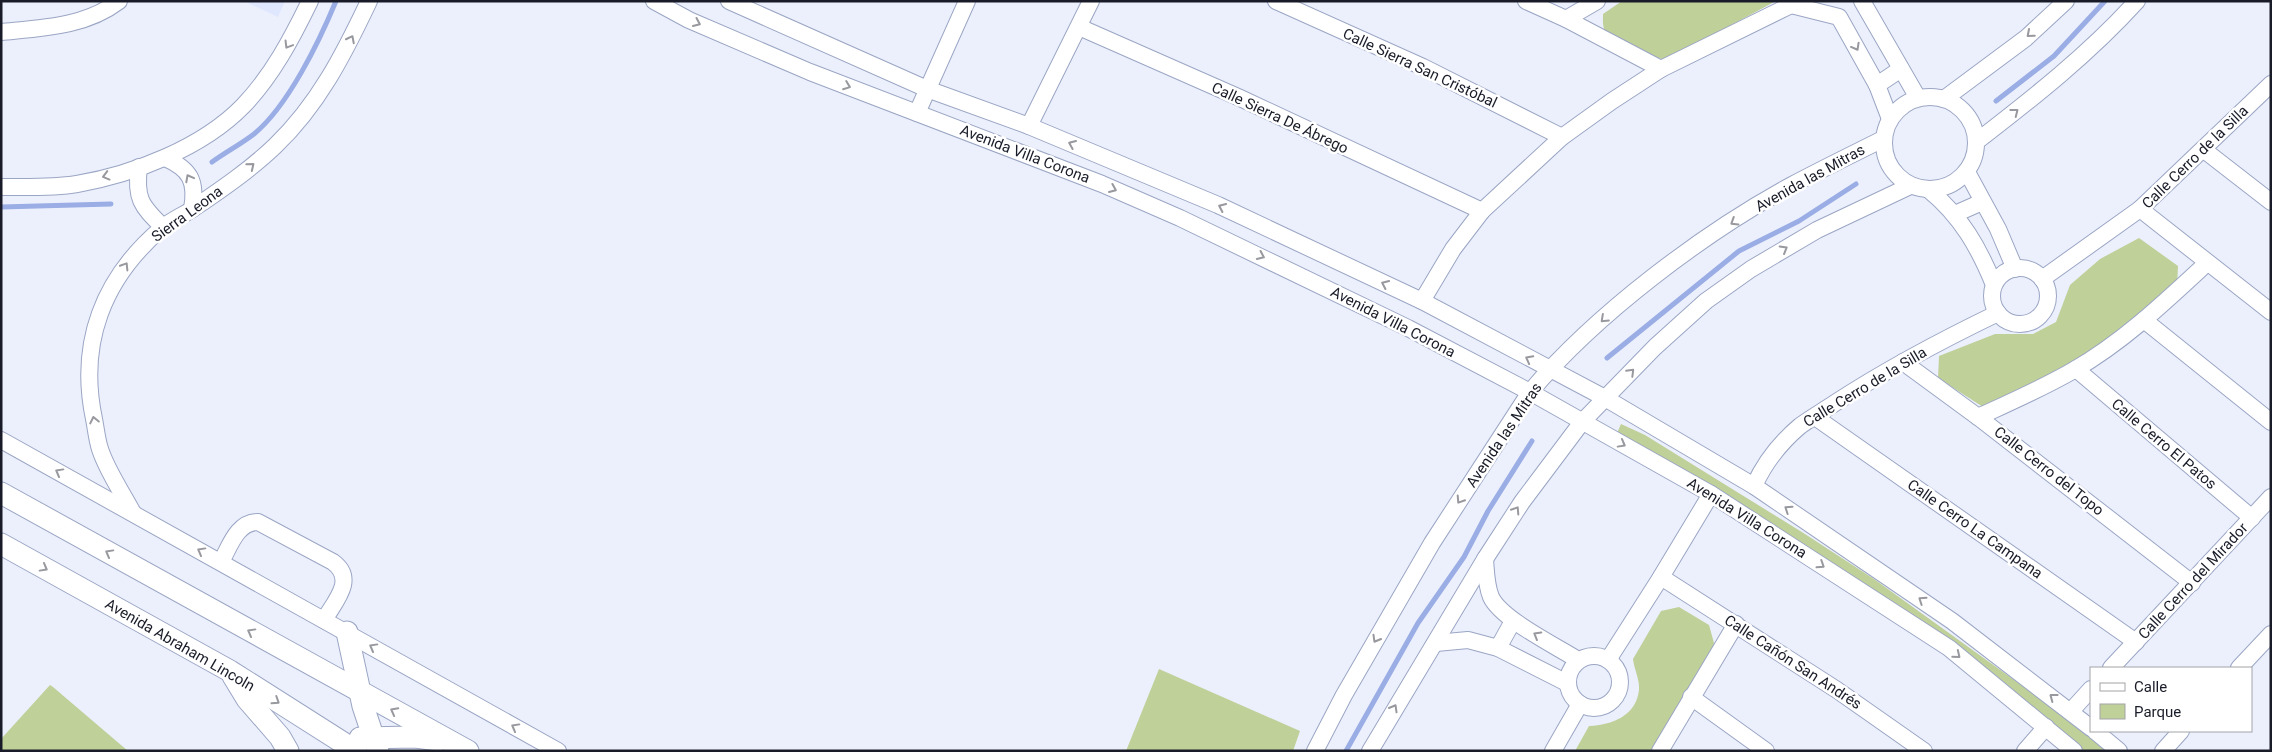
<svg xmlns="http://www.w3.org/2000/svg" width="2272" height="752" font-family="Roboto,sans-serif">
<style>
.built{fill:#dfe7ff}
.green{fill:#c0d099}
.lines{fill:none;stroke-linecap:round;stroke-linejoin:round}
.stream{stroke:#9aade4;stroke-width:5}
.minor-casing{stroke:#9ba6c4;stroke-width:18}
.major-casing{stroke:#9ba6c4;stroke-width:23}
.minor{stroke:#fff;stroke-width:16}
.major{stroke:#fff;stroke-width:21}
.oneway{stroke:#98999e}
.labels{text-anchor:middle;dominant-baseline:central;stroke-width:5;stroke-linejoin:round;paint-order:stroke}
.street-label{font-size:15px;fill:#191c28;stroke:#fff}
</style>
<rect width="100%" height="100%" fill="#ecf0fd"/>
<!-- built -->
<path class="built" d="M244,1h41l-7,16z"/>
<!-- green -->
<g class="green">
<path d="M1622,1h154l-110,59c-11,-2 -50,-19 -59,-27 -5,-5 -4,-12 -4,-19z"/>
<path d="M2139,238l39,28 -1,21 -82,65 -63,35 -49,20 -45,-29 1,-22 56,-22h38l23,-12 14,-37 30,-26z"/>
<path d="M1621,424l24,11 160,99 69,45 204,147 27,25h-21l-28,-24 -439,-294z"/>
<path d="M1679,607l30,18 5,18 -2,10 -58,98h-79l14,-25c23,-1 47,-10 50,-36 1,-10 -5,-21 -6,-31l28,-48z"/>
<path d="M1159,669l141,62 -7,20h-167z"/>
<path d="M50,685l3,2 75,64h-127v-12z"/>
</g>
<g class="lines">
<!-- stream -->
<g class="stream">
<path d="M1996,101l58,-45 51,-55"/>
<path d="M212,162c14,-10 29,-18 42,-28 34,-28 65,-92 82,-133"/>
<path d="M1,207l110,-3"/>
<path d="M1607,358l132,-107 60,-30 57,-37"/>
<path d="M1346,751l72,-128 46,-66 24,-46 44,-70"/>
</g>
<defs>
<g id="minor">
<path d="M654,1l35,19 121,52 292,112 78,34 228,110 122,64 181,102 238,154 125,103"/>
<path d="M729,1l198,88 102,37 189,79 204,96 183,97 149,88 198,135 139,107"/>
<path d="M1276,1l147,66 139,70"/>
<path d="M1526,1l40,18 95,50"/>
<path d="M1862,1l56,97"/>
<path d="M1791,5l48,12 38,68 13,34"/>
<path d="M1566,19l31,-18"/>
<path d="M1079,27l159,70 244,114"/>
<path d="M1,32c41,-4 84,-5 118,-31"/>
<path d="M1877,85l24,-16"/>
<circle cx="1930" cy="143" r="46"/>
<path d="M1944,99l82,-61 40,-37"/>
<path d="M917,113l50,-112"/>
<path d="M1029,126l62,-125"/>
<path d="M1976,142c57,-44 113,-88 161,-141"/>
<path d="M2204,150l67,52"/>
<path d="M165,158c25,11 32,23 27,51"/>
<path d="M139,167c-4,31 2,39 24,60"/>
<path d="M1967,172l31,57 17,40"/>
<path d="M1,187c25,0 52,1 76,-3 57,-10 125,-36 166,-78 29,-30 49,-68 67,-105"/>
<path d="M1929,190c32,26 50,58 65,95"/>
<path d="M2140,209l131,103"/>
<path d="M1955,214l27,-12"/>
<circle cx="2020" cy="296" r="28"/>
<path d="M2042,279l98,-70 131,-125"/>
<path d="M1422,301l31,-52 29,-38 80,-74 50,-36 49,-32 130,-64 2,-4"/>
<path d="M2144,320l127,102"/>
<path d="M1903,362l75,55 214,166"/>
<path d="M2076,369l176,149"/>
<path d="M1815,417l321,225"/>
<path d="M1978,417c33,-15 65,-29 96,-47 49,-28 92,-69 133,-107"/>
<path d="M1,440l557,311"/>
<path d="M1754,486c10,-22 27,-44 46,-60 11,-8 23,-15 35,-23 52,-34 107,-63 163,-90"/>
<path d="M133,513c-11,-21 -26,-42 -33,-64 -3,-9 -4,-20 -6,-30 -16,-76 9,-141 68,-191 10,-8 22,-13 32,-20 28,-19 57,-39 81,-62 43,-41 69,-92 94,-145"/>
<path d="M1485,559c1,12 1,26 6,38 10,22 65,49 87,63"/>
<path d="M221,562c9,-16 16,-40 37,-40l75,40c23,17 3,38 -9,58"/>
<path d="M1661,577l176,113 87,61"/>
<path d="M1436,643l32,-3 30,8 69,35"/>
<path d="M1498,648l15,-27"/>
<circle cx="1594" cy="682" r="26"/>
<path d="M1608,660l53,-83 50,-83"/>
<path d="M2111,668l160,-171"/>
<path d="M2239,668l32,-34"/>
<path d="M1691,697l75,54"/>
<path d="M2071,711l20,-22"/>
<path d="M2095,731l24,20"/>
<path d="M1315,751l29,-56 88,-152 98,-151c66,-78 172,-158 262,-207 30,-16 61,-31 91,-46"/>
<path d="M1370,751l115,-192 37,-57 60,-80 73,-75 51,-46 45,-32 66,-39 93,-44"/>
<path d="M1553,751l27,-47"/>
<path d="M1660,751l76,-127"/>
<path d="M2025,751l21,-24"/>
<path d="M2163,751l18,-20"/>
</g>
<g id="major">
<path d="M1,493l467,258"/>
<path d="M1,544l229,127 126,80"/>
<path d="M347,632l16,74 15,45"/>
<path d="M233,676l14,23 33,38 8,14"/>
<path d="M360,738l55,-1 24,3"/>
</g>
</defs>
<!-- minor casing -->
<use href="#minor" class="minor-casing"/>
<!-- major casing -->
<use href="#major" class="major-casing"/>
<!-- minor -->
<use href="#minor" class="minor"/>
<!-- major -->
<use href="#major" class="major"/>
</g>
<!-- one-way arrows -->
<defs><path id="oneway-chevron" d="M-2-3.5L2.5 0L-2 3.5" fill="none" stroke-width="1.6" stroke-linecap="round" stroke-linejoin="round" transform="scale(1.25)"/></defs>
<g class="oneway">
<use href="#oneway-chevron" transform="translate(697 23) rotate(24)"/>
<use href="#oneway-chevron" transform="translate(2030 34) rotate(139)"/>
<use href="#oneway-chevron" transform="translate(351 39) rotate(-63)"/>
<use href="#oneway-chevron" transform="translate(288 45) rotate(121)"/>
<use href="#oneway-chevron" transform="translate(1856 47) rotate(61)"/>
<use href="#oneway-chevron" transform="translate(847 86) rotate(21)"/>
<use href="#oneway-chevron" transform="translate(2015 112) rotate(-38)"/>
<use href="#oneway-chevron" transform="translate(1072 144) rotate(-157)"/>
<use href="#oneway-chevron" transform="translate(251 166) rotate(-39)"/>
<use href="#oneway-chevron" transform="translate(106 176) rotate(165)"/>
<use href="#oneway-chevron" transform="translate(189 178) rotate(-118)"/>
<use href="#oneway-chevron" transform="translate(1113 189) rotate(23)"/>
<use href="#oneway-chevron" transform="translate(1222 207) rotate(-155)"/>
<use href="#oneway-chevron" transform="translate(1734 222) rotate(148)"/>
<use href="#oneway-chevron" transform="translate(1784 249) rotate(-30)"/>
<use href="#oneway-chevron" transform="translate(1261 256) rotate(25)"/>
<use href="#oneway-chevron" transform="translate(125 266) rotate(-58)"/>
<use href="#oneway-chevron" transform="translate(1385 284) rotate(-155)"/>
<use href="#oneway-chevron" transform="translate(1604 319) rotate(137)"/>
<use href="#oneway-chevron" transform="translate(1529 359) rotate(-152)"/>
<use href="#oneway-chevron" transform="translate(1631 372) rotate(-45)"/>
<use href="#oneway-chevron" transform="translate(94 420) rotate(-102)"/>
<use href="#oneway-chevron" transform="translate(1622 444) rotate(29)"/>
<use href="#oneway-chevron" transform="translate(59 472) rotate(-151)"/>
<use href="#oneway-chevron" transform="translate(1460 500) rotate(123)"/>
<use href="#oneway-chevron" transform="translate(1788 509) rotate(-146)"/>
<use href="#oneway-chevron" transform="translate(1516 510) rotate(-57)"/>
<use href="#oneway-chevron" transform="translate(201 551) rotate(-151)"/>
<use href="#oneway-chevron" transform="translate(109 553) rotate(-151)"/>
<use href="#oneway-chevron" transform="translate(1821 565) rotate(33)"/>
<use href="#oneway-chevron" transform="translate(44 568) rotate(29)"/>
<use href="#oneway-chevron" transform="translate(1922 600) rotate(-146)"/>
<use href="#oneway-chevron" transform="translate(251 632) rotate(-151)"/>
<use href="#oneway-chevron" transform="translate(1537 635) rotate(-150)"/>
<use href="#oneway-chevron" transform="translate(1376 639) rotate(120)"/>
<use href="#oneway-chevron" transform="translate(373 647) rotate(-151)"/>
<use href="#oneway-chevron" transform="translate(1957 655) rotate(39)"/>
<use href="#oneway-chevron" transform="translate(2053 697) rotate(-143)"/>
<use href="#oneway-chevron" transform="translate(276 701) rotate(33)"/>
<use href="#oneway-chevron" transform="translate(1394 708) rotate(-60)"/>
<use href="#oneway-chevron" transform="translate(394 711) rotate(-152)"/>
<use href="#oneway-chevron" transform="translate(515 727) rotate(-151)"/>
</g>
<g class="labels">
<!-- street labels -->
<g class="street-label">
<text transform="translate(1420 68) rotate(25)">Calle Sierra San Cristóbal</text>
<text transform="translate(1280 118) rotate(25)">Calle Sierra De Ábrego</text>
<text transform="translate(1025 154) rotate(21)">Avenida Villa Corona</text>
<text transform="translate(2195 157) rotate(-44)">Calle Cerro de la Silla</text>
<text transform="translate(1810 178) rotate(-29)">Avenida las Mitras</text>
<text transform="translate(187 214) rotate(-36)">Sierra Leona</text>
<text transform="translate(1393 322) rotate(27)">Avenida Villa Corona</text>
<text transform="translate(1865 387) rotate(-31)">Calle Cerro de la Silla</text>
<text transform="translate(1504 435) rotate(-56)">Avenida las Mitras</text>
<text transform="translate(2164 444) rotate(40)">Calle Cerro El Patos</text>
<text transform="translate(2049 471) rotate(38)">Calle Cerro del Topo</text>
<text transform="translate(1747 518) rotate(32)">Avenida Villa Corona</text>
<text transform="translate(1975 529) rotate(35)">Calle Cerro La Campana</text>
<text transform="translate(2193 581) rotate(-47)">Calle Cerro del Mirador</text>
<text transform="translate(180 645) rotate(30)">Avenida Abraham Lincoln</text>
<text transform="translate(1793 662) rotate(33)">Calle Cañón San Andrés</text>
</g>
</g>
<!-- border -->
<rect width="2272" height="752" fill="none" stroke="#191c28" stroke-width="5"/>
<!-- legend -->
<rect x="2090" y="667" width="162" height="65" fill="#ffffff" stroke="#a3a4a9"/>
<rect x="2100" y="683" width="25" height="8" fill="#ffffff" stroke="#a3a4a9"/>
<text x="2134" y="692" font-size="15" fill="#191c28">Calle</text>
<rect x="2100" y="704" width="25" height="15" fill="#c0d099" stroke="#a3a4a9"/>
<text x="2134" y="717" font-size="15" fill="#191c28">Parque</text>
</svg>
